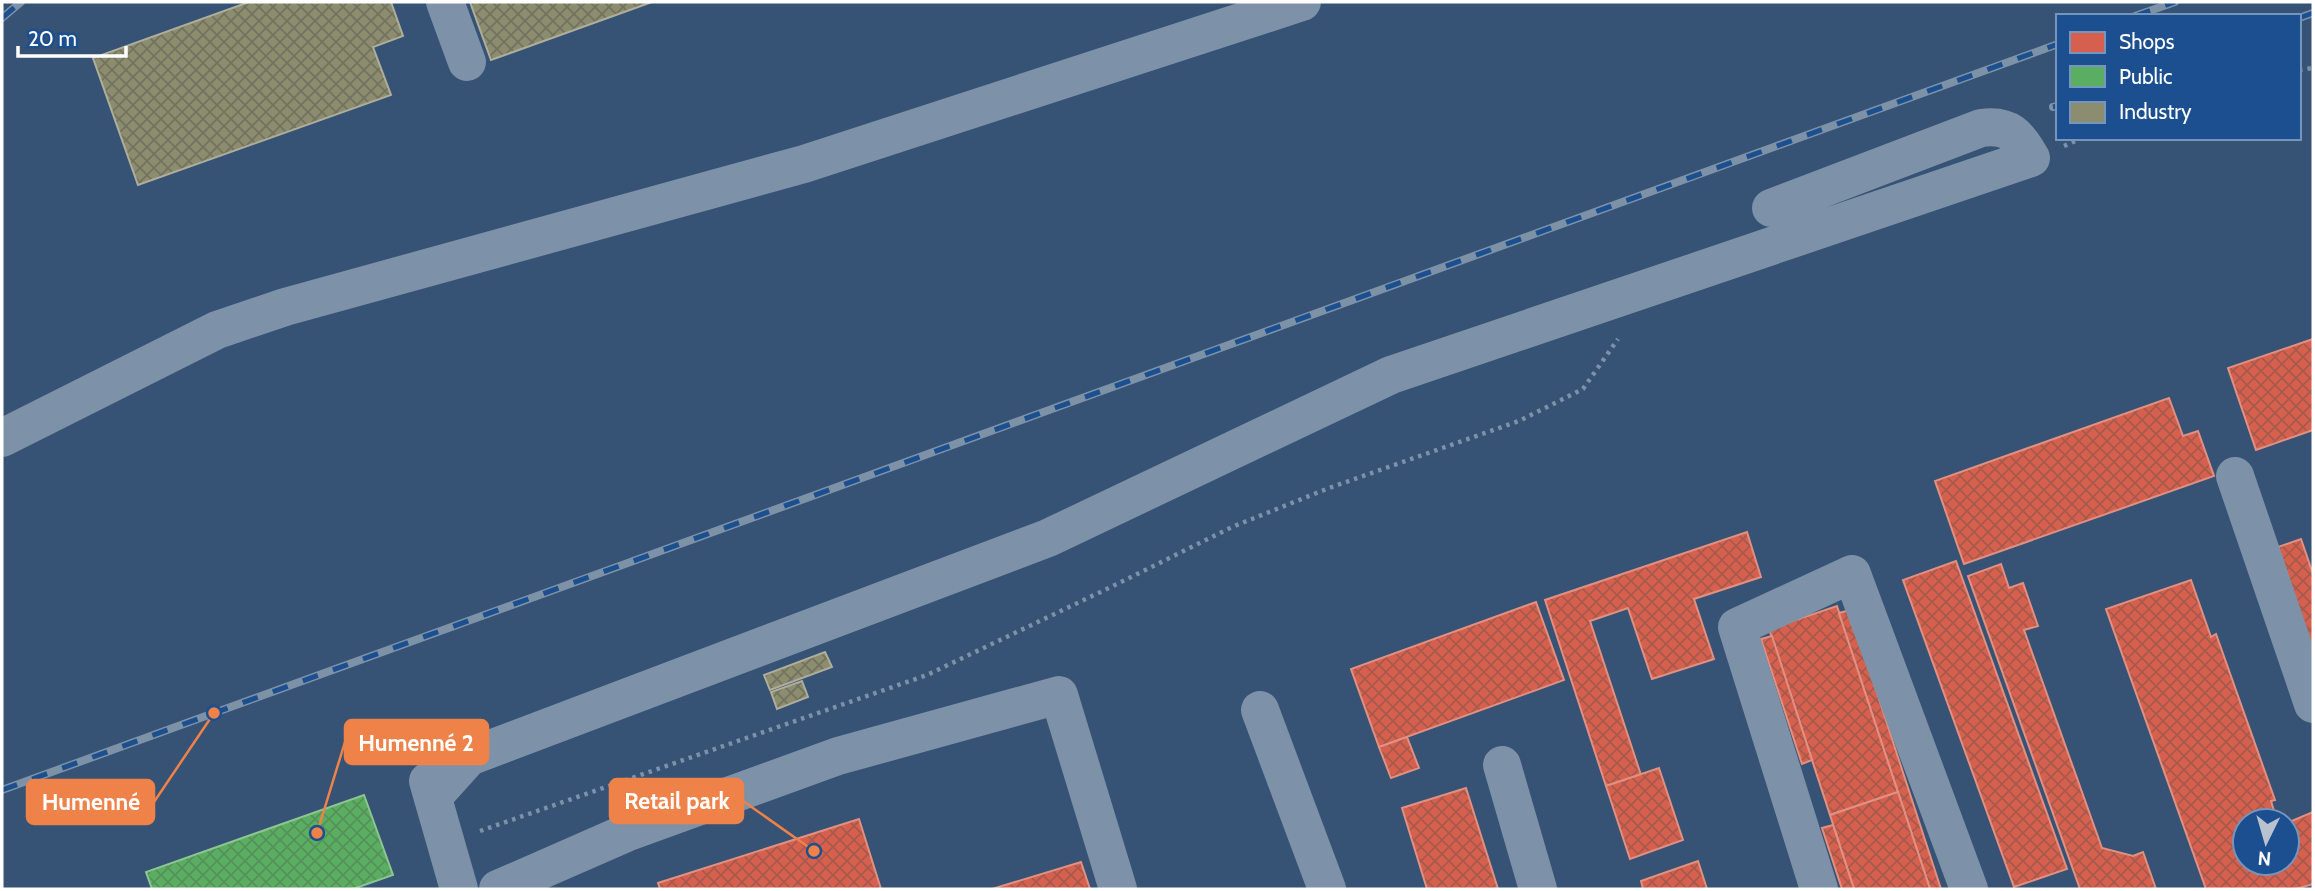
<svg xmlns="http://www.w3.org/2000/svg" width="2315" height="891" font-family="Cabin,sans-serif">
<style>
.shops{fill:url(#shops-cross-hatch);stroke:#e29082;stroke-width:2}
.public{fill:url(#public-cross-hatch);stroke:#8cc690;stroke-width:2}
.industry{fill:url(#industry-cross-hatch);stroke:#aeae9a;stroke-width:2}
.lines{fill:none;stroke-linecap:round;stroke-linejoin:round}
.path{stroke:#7d92a8;stroke-width:4.5;stroke-dasharray:3.5 5;stroke-linecap:butt}
.minor{stroke:#7d92a8;stroke-width:38}
.rail-casing{stroke:#7e92a7;stroke-width:8}
.rail{stroke:#1b4f8f;stroke-width:5;stroke-dasharray:16;stroke-linecap:butt}
.leader{fill:none;stroke:#ee8249;stroke-width:2.5}
.callout-dot{fill:#ee8249;stroke:#1b4f8f;stroke-width:2.5}
.callout{fill:#ee8249;stroke:#ee8249;stroke-width:2.5}
.callout-label{font-size:23px;text-anchor:middle;font-weight:bold;fill:#fff}
</style>
<defs>
<pattern id="shops-cross-hatch" width="8" height="8" patternUnits="userSpaceOnUse" patternTransform="scale(1.75)"><rect width="8" height="8" fill="#d6604d"/><path d="M0 0l8 8M0 8l8-8" fill="none" stroke="#a6594d"/></pattern>
<pattern id="public-cross-hatch" width="8" height="8" patternUnits="userSpaceOnUse" patternTransform="scale(1.75)"><rect width="8" height="8" fill="#5aae61"/><path d="M0 0l8 8M0 8l8-8" fill="none" stroke="#56915b"/></pattern>
<pattern id="industry-cross-hatch" width="8" height="8" patternUnits="userSpaceOnUse" patternTransform="scale(1.75)"><rect width="8" height="8" fill="#8c8c6e"/><path d="M0 0l8 8M0 8l8-8" fill="none" stroke="#727260"/></pattern>
</defs>
<rect width="100%" height="100%" fill="#365274"/>
<!-- shops -->
<g class="shops">
<path d="M2313,339v91l-57,20 -28,-82z"/>
<path d="M2169,398l14,38 15,-5 16,45 -250,88 -29,-83z"/>
<path d="M1747,532l14,45 -67,22 20,60 -62,20 -24,-71 -38,13 51,154 -35,11 -61,-186z"/>
<path d="M2301,539l12,35v77l-35,-104z"/>
<path d="M1956,561l111,308 -53,18 -111,-307z"/>
<path d="M2001,564l8,24 14,-5 15,43 -14,4 78,218 31,8 10,-4 13,37h-76l-112,-313z"/>
<path d="M2191,580l20,57 5,-3 59,166 -4,1 6,20h-32v42h42v-40l26,-11v72l-17,5h-90l-100,-280z"/>
<path d="M1536,602l28,78 -185,67 -28,-78z"/>
<path d="M1837,606l61,186 -68,23 -61,-186z"/>
<path d="M1850,610l91,279h-11l-91,-276z"/>
<path d="M1772,636l40,124 -10,4 -41,-125z"/>
<path d="M1407,737l12,31 -28,10 -12,-31z"/>
<path d="M1659,768l24,72 -53,19 -24,-73z"/>
<path d="M1466,788l32,101h-71l-25,-81z"/>
<path d="M1898,792l32,97h-76l-24,-74z"/>
<path d="M859,819l22,70h-221l-2,-6z"/>
<path d="M1833,825l21,64h-12l-20,-61z"/>
<path d="M1698,861l9,28h-64l-2,-8z"/>
<path d="M1081,862l9,27h-98z"/>
</g>
<!-- public -->
<path class="public" d="M364,795l29,80 -40,14h-201l-6,-17z"/>
<!-- industry -->
<g class="industry">
<path d="M249,2h142l12,34 -30,11 18,48 -253,90 -45,-127z"/>
<path d="M470,2h182l-161,58z"/>
<path d="M825,652l7,15 -62,23 -6,-15z"/>
<path d="M802,681l6,16 -31,12 -6,-17z"/>
</g>
<g class="lines">
<!-- path -->
<g class="path">
<path d="M2299,70l14,-2"/>
<path d="M2064,146l18,-8"/>
<path d="M480,831l447,-156 186,-89 119,-59 97,-39 190,-67 64,-32 35,-50"/>
</g>
<!-- minor -->
<g class="minor">
<path d="M445,2l22,60"/>
<path d="M2,438l215,-108 68,-23 519,-143 498,-162"/>
<path d="M2235,476l78,228"/>
<path d="M1260,710l67,179"/>
<path d="M1502,765l36,124"/>
<path d="M428,781l31,108"/>
<path d="M433,797l36,-40 579,-219 343,-163 640,-217c-13,-22 -21,-34 -50,-30l-210,80"/>
<path d="M498,889l128,-56 212,-77 221,-61 59,194"/>
<path d="M1819,889l-82,-262 115,-53 117,315"/>
</g>
<defs>
<g id="rail">
<path d="M2135,16l40,-14"/>
<path d="M2,18l19,-16"/>
<path d="M2299,18l14,-5"/>
<path d="M2053,107l5,-1"/>
<path d="M2,790l2056,-746"/>
</g>
</defs>
<!-- rail casing -->
<use href="#rail" class="rail-casing"/>
<!-- rail -->
<use href="#rail" class="rail"/>
</g>
<!-- callouts -->
<path class="leader" d="M317 833L345 742M814 851L743 801M214 713L154 802"/>
<g class="callout-dot">
<circle cx="317" cy="833" r="7"/>
<circle cx="814" cy="851" r="7"/>
<circle cx="214" cy="713" r="7"/>
</g>
<g class="callout">
<rect x="345" y="720" width="143" height="44" rx="7"/>
<rect x="610" y="779" width="133" height="44" rx="7"/>
<rect x="27" y="780" width="127" height="44" rx="7"/>
</g>
<g class="callout-label">
<text x="416" y="751">Humenné 2</text>
<text x="677" y="809">Retail park</text>
<text x="91" y="810">Humenné</text>
</g>
<!-- border -->
<rect width="2315" height="891" fill="none" stroke="#ffffff" stroke-width="7"/>
<!-- legend -->
<rect x="2056" y="14" width="245" height="126" fill="#1b4f8f" stroke="#7695bc" stroke-width="2"/>
<rect x="2070" y="32" width="35" height="21" fill="#d6604d" stroke="#7695bc" stroke-width="2"/>
<text x="2119" y="49" font-size="21" fill="#ffffff">Shops</text>
<rect x="2070" y="66" width="35" height="21" fill="#5aae61" stroke="#7695bc" stroke-width="2"/>
<text x="2119" y="84" font-size="21" fill="#ffffff">Public</text>
<rect x="2070" y="102" width="35" height="21" fill="#8c8c6e" stroke="#7695bc" stroke-width="2"/>
<text x="2119" y="119" font-size="21" fill="#ffffff">Industry</text>
<!-- north arrow -->
<g transform="translate(2266 842) rotate(185)"><circle r="33" fill="#1b4f8f" stroke="#7695bc" stroke-width="2"/>
<path d="M0-5L12 26L0 18L-12 26Z" fill="#b9c2ce"/>
<text y="-10" font-size="19" font-weight="bold" text-anchor="middle" fill="#ffffff">N</text>
</g>
<!-- scale -->
<path d="M18 46v10h108v-10" fill="none" stroke="#ffffff" stroke-width="3.5"/>
<text x="28" y="46" font-size="21" fill="#ffffff" stroke="#1b4f8f" stroke-width="5" paint-order="stroke">20 m</text>
</svg>
